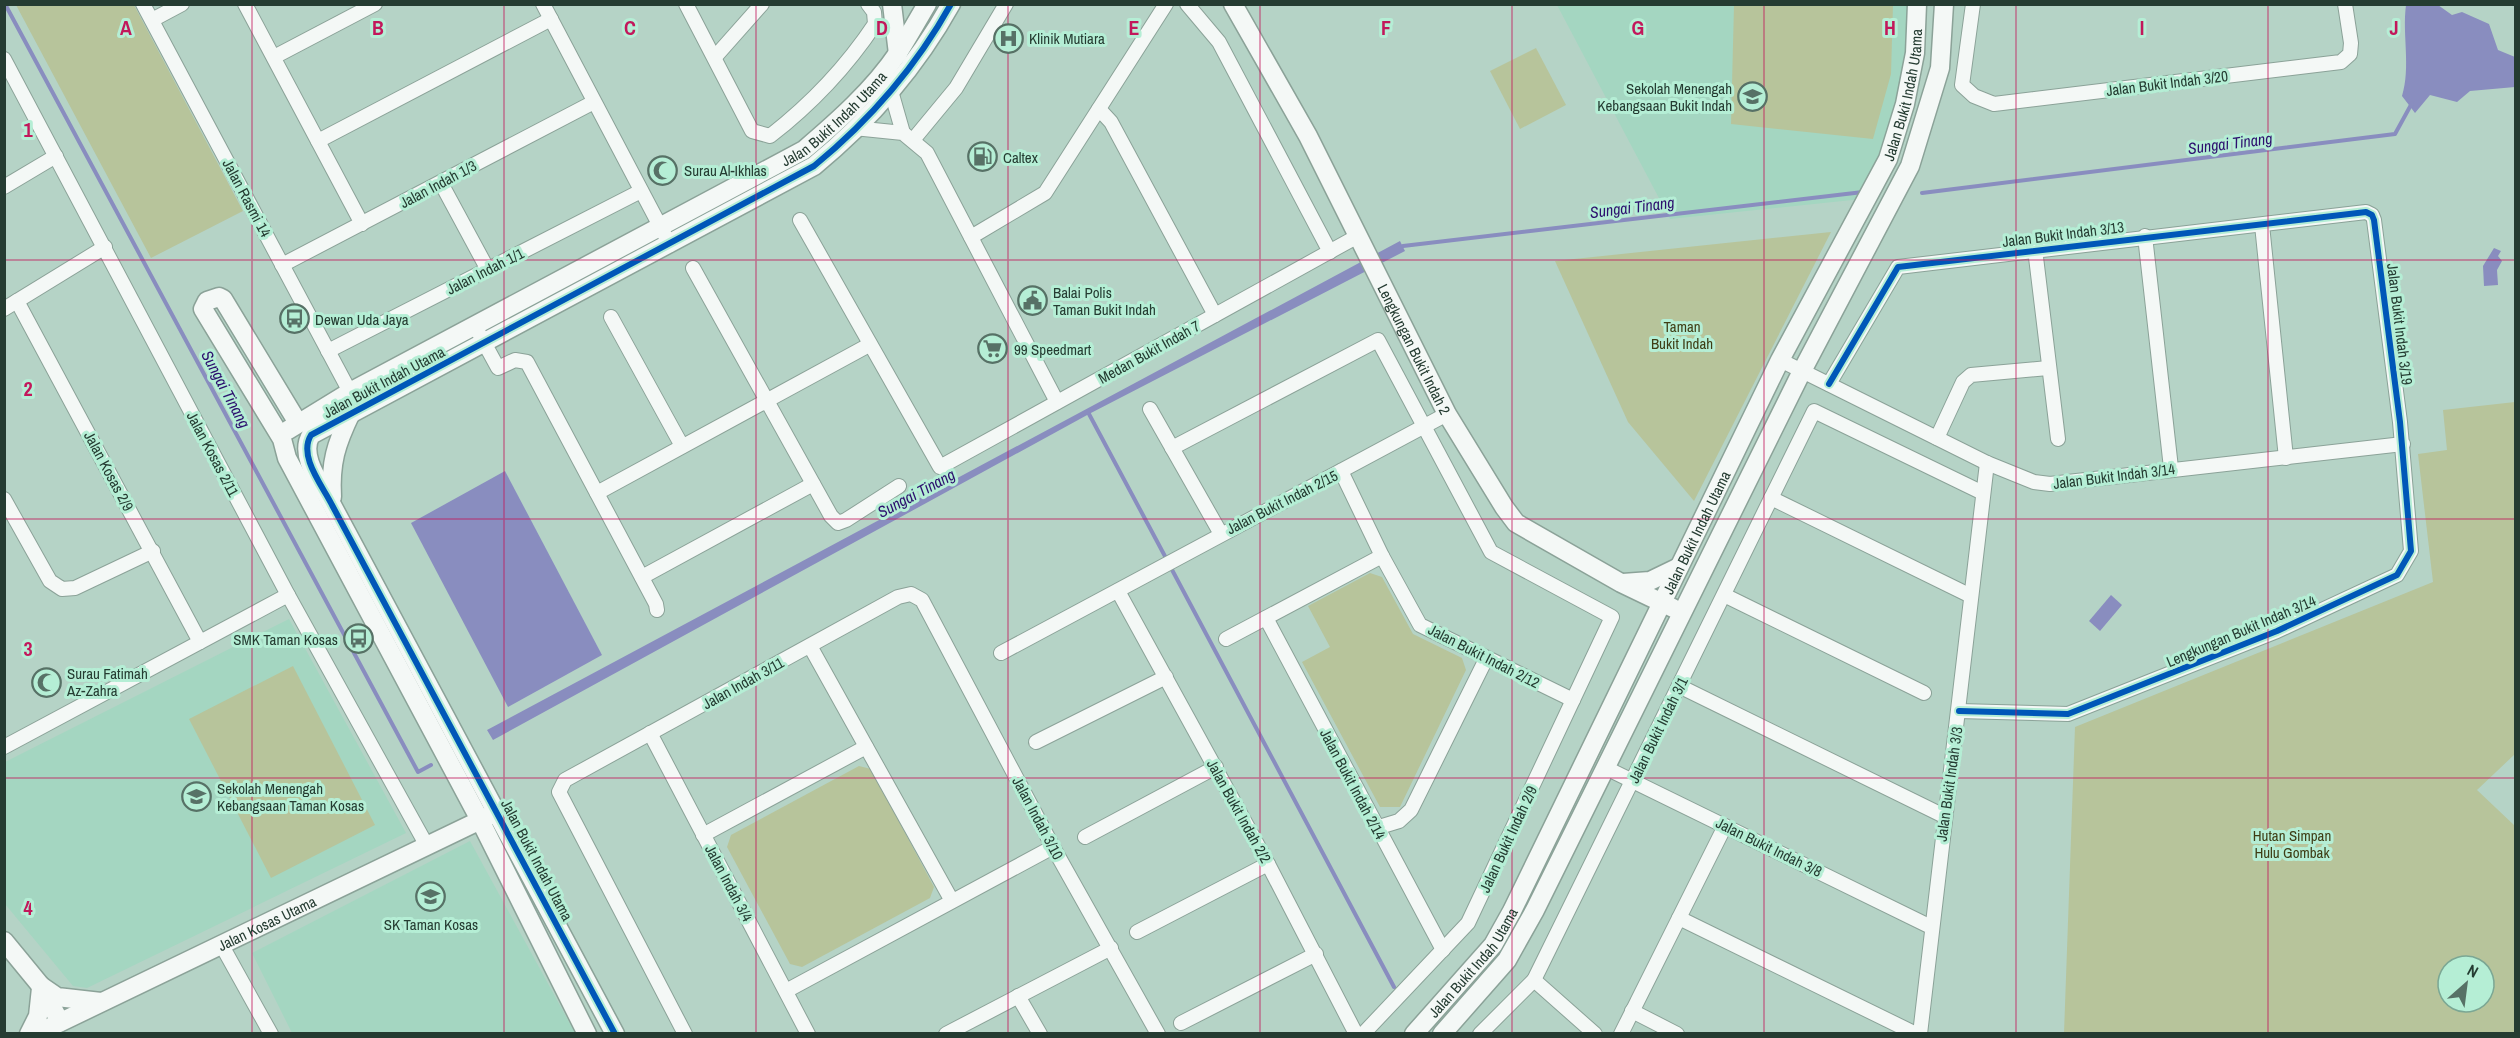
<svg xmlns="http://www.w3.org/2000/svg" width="2520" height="1038" font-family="'Archivo Narrow',sans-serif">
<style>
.built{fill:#a4d6c1}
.green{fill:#b7c49b;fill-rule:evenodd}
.water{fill:#898dbf}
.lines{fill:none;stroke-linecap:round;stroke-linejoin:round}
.stream{stroke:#898dbf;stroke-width:4}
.minor-casing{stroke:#8ba298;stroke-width:16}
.tertiary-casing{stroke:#8ba298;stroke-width:21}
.minor{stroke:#f4f8f6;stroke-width:14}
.tertiary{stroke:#f4f8f6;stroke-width:18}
.cycleway-casing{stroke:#b5eed5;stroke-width:10}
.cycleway{stroke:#0057b8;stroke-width:6}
.grid{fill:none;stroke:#c2185b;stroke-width:1.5;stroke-opacity:0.55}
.labels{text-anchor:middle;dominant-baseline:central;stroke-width:6;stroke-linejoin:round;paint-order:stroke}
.poi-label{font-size:15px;fill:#253c32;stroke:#b5eed5;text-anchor:start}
.street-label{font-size:15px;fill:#253c32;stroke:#b5eed5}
.park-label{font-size:15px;fill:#3f3d15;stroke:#b5eed5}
.water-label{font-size:16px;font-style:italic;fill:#2c106e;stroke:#b5eed5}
.grid-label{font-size:20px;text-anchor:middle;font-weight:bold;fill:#c2185b;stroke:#b5eed5;stroke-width:6;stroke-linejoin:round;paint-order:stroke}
</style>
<rect width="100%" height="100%" fill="#b5d3c6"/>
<!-- built -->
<g class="built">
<path d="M1557,5h352l-1,54 -18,77 -28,63 -192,20z"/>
<path d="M289,619l117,214 -319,155 -14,-2 -68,-82v-142z"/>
<path d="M470,841l105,192h-283l-40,-80z"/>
</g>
<!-- green -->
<g class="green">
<path d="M16,5h118l109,206 -92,47z"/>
<path d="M1734,5h159l-2,69 -18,65 -142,-15z"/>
<path d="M1536,48l30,57 -46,24 -30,-58z"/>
<path d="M1831,232l-137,269 -66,-79 -73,-161z"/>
<path d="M2515,402v352l-38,36 38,36v207h-451l11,-306 358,-145 -15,-128 29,-4 -4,-40zM2448,966h36v36h-36z"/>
<path d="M1370,573l12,4 31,57 49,24 4,12 -66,137h-20l-78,-145 28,-15 -22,-41z"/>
<path d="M293,666l82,159 -104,53 -82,-159z"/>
<path d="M859,766l12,3 63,118 -4,11 -128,69 -12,-3 -63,-117 4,-12z"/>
</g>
<!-- water -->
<g class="water">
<path d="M2406,5h32l14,10 10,-3 27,12 9,26 17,7v30l-45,4 -13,11 -27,-7 -15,18 -13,-17c9,-29 0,-61 4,-91z"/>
<path d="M1400,241l5,10 -316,163 -596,326 -6,-10z"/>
<path d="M2494,248l7,3 -3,5 4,5 -5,9 1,15 -14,1 -1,-20z"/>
<path d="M505,471l97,184 -94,52 -97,-184z"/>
<path d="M2111,595l11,10 -22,26 -11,-10z"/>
</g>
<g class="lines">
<!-- stream -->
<g class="stream">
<path d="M5,4l413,768 13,-7"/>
<path d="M1922,193l473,-59 17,-31"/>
<path d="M1403,246l460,-54"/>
<path d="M1089,414l78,146"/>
<path d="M1170,566l224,421"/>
</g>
<defs>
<g id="minor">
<path d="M143,4l207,388"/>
<path d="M245,4l117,220"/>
<path d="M543,4l127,241"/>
<path d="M686,4l66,127 18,5c40,-31 77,-70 105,-112l-1,-12 -6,-8"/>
<path d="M1187,4l32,38 111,210"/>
<path d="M1973,4l-11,81 12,11 20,8 347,-42 9,-8 1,-11 -6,-39"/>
<path d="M152,20l30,-16"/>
<path d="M274,57l101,-53"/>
<path d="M715,57l47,-53"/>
<path d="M4,59l284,536 139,251"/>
<path d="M891,91l12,42"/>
<path d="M1099,109l12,13 104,193"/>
<path d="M854,128l49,5 24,20 130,249"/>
<path d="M913,140l43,-52 50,-84"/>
<path d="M318,141l233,-122"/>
<path d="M441,183l47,87"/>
<path d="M4,187l52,-31"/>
<path d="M800,220l140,247 418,-231"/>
<path d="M2262,225l24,233"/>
<path d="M2145,236l26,232"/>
<path d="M971,237l74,-44 121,-189"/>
<path d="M2035,249l23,190"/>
<path d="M282,265l312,-163"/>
<path d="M693,268l138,248 7,7 8,-3 53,-34"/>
<path d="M17,301l183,341"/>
<path d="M4,309l101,-62"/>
<path d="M611,317l71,129"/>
<path d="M475,326l23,42 17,-8 12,2 129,242 1,6"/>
<path d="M328,351l313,-160"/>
<path d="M1780,360l207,103 47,19 16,2 353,-40"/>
<path d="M1829,384l69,-117 468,-55 6,3 2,5 26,202 11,129 -14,24 -120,56 -209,83 -109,-3"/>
<path d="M1150,409l71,125"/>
<path d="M1937,438l26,-56 8,-7 77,-7"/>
<path d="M1172,448l206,-108 113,212 121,65 -144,306 -105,111"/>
<path d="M1341,471l41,85 38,69 153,75"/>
<path d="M597,493l272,-148"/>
<path d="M1771,498l200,98"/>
<path d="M4,499l46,82 12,8 13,-1 78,-37"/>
<path d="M642,577l171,-93"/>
<path d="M1118,591l150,273 88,170"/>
<path d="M1724,595l200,98"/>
<path d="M1266,618l177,332"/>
<path d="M1226,639l156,-83"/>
<path d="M810,646l142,255"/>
<path d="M1001,653l446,-239"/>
<path d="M1679,686l265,130"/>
<path d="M650,733l158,301"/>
<path d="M1036,742l130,-65"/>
<path d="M4,747l284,-152"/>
<path d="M1606,768l325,159"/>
<path d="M1376,828l23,-7 12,-11 75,-151"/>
<path d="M703,835l163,-88"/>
<path d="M1085,837l131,-70"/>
<path d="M1679,918l237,116"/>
<path d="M1137,932l131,-68"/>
<path d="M221,944l50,90"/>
<path d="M1534,980l61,54"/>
<path d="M786,991l267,-144"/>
<path d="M1018,996l22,38"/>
<path d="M1632,1011l45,23"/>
<path d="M1181,1023l135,-69"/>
<path d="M685,1034l-126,-242 6,-12 333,-183 13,-3 11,6 131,247 105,187"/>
<path d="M946,1034l165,-86"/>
<path d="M1480,1034l54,-54 280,-569 169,82"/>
<path d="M1621,1034l104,-208"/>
<path d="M1920,1034l67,-571"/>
</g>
<g id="tertiary">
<path d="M892,4l6,50"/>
<path id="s1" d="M1233,4l75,132 139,278 57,93 12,16 105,60 52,25"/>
<path d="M298,423l-75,-124 -4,-2 -12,4 -4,8 79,130 5,19 193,362 107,214"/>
<path id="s2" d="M288,430l62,-38 454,-242c34,-29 69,-60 94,-97 10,-16 19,-32 29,-49"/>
<path d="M332,497c-2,-34 4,-53 19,-84"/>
<path d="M1623,583l27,-2 29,-14"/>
<path d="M4,941l37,45 19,36"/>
<path d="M41,986l16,11 44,5"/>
<path d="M29,1034l9,-18 3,-28"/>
<path id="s3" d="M36,1034l455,-219"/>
<path d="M615,1034l-283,-529c-10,-20 -34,-49 -21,-70l503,-269c55,-45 102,-99 137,-162"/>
<path id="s4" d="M1414,1034l79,-89 19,-34 268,-551 108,-201 17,-55 10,-51 2,-49"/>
<path d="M1442,1034l65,-74 28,-50 267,-539 108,-205 30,-98 4,-64"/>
</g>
</defs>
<!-- minor casing -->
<use href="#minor" class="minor-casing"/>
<!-- tertiary casing -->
<use href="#tertiary" class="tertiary-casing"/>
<!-- minor -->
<use href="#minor" class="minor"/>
<!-- tertiary -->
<use href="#tertiary" class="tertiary"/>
<defs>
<g id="cycleway">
<path d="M1829,384l69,-117 468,-55 6,3 2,5 26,202 11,129 -14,24 -120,56 -209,83 -109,-3"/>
<path d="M615,1034l-283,-529c-10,-20 -34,-49 -21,-70l503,-269c55,-45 102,-99 137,-162"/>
</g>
</defs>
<!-- cycleway casing -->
<use href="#cycleway" class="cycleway-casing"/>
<!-- cycleway -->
<use href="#cycleway" class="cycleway"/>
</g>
<!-- grid -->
<path class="grid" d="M252,4v1030M504,4v1030M756,4v1030M1008,4v1030M1260,4v1030M1512,4v1030M1764,4v1030M2016,4v1030M2268,4v1030M4,260h2512M4,519h2512M4,778h2512"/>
<!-- icons -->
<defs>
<symbol id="hospital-ring" viewBox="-11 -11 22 22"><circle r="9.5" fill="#b5eed5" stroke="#577166" stroke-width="1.5"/><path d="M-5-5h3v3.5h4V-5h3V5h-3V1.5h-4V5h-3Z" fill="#577166"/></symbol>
<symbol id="school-ring" viewBox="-11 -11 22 22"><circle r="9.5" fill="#b5eed5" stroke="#577166" stroke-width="1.5"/><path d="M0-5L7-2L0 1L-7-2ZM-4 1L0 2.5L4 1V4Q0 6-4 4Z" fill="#577166"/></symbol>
<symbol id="fuel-ring" viewBox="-11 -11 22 22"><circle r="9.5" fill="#b5eed5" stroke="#577166" stroke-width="1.5"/><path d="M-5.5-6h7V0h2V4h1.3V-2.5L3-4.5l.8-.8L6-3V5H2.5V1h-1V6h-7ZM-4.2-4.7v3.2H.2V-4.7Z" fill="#577166"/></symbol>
<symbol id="mosque-ring" viewBox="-11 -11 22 22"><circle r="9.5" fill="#b5eed5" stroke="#577166" stroke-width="1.5"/><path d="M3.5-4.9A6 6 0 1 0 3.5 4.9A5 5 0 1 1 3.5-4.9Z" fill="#577166"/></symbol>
<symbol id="civic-ring" viewBox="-11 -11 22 22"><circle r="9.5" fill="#b5eed5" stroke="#577166" stroke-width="1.5"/><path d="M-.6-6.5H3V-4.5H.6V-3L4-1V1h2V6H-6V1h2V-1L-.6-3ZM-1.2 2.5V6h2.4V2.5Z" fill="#577166"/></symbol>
<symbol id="bus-ring" viewBox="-11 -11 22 22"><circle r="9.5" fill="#b5eed5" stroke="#577166" stroke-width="1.5"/><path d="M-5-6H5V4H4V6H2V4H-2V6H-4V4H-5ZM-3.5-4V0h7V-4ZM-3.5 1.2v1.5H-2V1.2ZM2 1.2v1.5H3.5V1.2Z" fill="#577166"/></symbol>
<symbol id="supermarket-ring" viewBox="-11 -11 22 22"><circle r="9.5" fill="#b5eed5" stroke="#577166" stroke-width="1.5"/><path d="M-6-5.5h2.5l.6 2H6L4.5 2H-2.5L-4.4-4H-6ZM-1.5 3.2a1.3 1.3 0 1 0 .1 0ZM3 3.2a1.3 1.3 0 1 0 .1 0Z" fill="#577166"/></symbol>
</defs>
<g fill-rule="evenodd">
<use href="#hospital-ring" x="992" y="22" width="33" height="33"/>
<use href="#school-ring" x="1736" y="80" width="33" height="33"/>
<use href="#fuel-ring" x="966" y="140" width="33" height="33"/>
<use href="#mosque-ring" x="646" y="154" width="33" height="33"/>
<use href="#civic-ring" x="1016" y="284" width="33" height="33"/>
<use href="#bus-ring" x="278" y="302" width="33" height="33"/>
<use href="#supermarket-ring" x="976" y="332" width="33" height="33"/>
<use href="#bus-ring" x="342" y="622" width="33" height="33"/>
<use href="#mosque-ring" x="30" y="666" width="33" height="33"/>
<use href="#school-ring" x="180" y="780" width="33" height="33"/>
<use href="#school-ring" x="414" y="880" width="33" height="33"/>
</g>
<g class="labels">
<!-- poi labels -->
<g class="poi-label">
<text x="1029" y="38">Klinik Mutiara</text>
<text x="1732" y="88" text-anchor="end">Sekolah Menengah<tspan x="1732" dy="17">Kebangsaan Bukit Indah</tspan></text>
<text x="1003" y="157">Caltex</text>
<text x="684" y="170">Surau Al-Ikhlas</text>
<text x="1053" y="292">Balai Polis<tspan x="1053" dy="17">Taman Bukit Indah</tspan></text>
<text x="315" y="319">Dewan Uda Jaya</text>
<text x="1014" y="349">99 Speedmart</text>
<text x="338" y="639" text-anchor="end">SMK Taman Kosas</text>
<text x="67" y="673">Surau Fatimah<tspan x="67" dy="17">Az-Zahra</tspan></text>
<text x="217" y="788">Sekolah Menengah<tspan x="217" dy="17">Kebangsaan Taman Kosas</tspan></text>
<text x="431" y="924" text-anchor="middle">SK Taman Kosas</text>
</g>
<!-- street labels -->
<g class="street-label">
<text transform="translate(2167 83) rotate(-7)">Jalan Bukit Indah 3/20</text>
<text stroke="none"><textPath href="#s4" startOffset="1065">Jalan Bukit Indah Utama</textPath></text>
<text stroke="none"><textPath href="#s2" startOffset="630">Jalan Bukit Indah Utama</textPath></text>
<text transform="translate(438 184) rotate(-28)">Jalan Indah 1/3</text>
<text transform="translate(247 198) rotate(62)">Jalan Rasmi 14</text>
<text transform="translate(2063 234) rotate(-7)">Jalan Bukit Indah 3/13</text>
<text transform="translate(485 271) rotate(-27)">Jalan Indah 1/1</text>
<text transform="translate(2400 324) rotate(83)">Jalan Bukit Indah 3/19</text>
<text stroke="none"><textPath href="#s1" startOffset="390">Lengkungan Bukit Indah 2</textPath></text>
<text transform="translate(1149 352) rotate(-29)">Medan Bukit Indah 7</text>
<text transform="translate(384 382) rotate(-28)">Jalan Bukit Indah Utama</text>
<text transform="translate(213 454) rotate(62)">Jalan Kosas 2/11</text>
<text transform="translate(109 471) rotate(62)">Jalan Kosas 2/9</text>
<text transform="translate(2114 476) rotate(-7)">Jalan Bukit Indah 3/14</text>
<text transform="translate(1282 502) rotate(-27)">Jalan Bukit Indah 2/15</text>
<text stroke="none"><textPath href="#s4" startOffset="579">Jalan Bukit Indah Utama</textPath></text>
<text transform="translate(2241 631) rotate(-23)">Lengkungan Bukit Indah 3/14</text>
<text transform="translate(1484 656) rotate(27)">Jalan Bukit Indah 2/12</text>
<text transform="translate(743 683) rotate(-29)">Jalan Indah 3/11</text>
<text transform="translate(1658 730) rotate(-64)">Jalan Bukit Indah 3/1</text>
<text transform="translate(1353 784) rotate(62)">Jalan Bukit Indah 2/14</text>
<text transform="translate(1949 784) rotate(-82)">Jalan Bukit Indah 3/3</text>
<text transform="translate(1239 811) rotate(61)">Jalan Bukit Indah 2/2</text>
<text transform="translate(1038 818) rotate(62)">Jalan Indah 3/10</text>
<text transform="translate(1508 839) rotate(-65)">Jalan Bukit Indah 2/9</text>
<text transform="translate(1769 847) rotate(26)">Jalan Bukit Indah 3/8</text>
<text transform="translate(537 860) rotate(62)">Jalan Bukit Indah Utama</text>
<text transform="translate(729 883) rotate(62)">Jalan Indah 3/4</text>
<text stroke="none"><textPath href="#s3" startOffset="256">Jalan Kosas Utama</textPath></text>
<text stroke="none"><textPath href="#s4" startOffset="93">Jalan Bukit Indah Utama</textPath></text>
</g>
<!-- park labels -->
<g class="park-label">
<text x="1682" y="326">Taman<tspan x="1682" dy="17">Bukit Indah</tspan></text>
<text x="2292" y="835">Hutan Simpan<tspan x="2292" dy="17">Hulu Gombak</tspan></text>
</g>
<!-- water labels -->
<g class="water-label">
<text transform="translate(2230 143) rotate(-7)">Sungai Tinang</text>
<text transform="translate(1632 207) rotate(-7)">Sungai Tinang</text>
<text transform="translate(226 389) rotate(62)">Sungai Tinang</text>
<text transform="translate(916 493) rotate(-28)">Sungai Tinang</text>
</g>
</g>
<g class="grid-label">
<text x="126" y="35">A</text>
<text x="378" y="35">B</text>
<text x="630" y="35">C</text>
<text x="882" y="35">D</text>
<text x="1134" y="35">E</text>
<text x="1386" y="35">F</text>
<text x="1638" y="35">G</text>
<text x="1890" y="35">H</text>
<text x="2142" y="35">I</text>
<text x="2394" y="35">J</text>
<text x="28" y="137">1</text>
<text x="28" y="396">2</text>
<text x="28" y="656">3</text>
<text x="28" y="915">4</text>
</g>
<!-- border -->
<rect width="2520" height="1038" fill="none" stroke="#253c32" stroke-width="12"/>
<!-- north arrow -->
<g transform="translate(2466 984) rotate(28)"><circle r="28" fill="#b5eed5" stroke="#7ba794" stroke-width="1.5"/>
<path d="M0-4.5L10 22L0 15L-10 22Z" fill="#577166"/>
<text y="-9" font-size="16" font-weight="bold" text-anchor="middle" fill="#253c32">N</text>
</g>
</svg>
